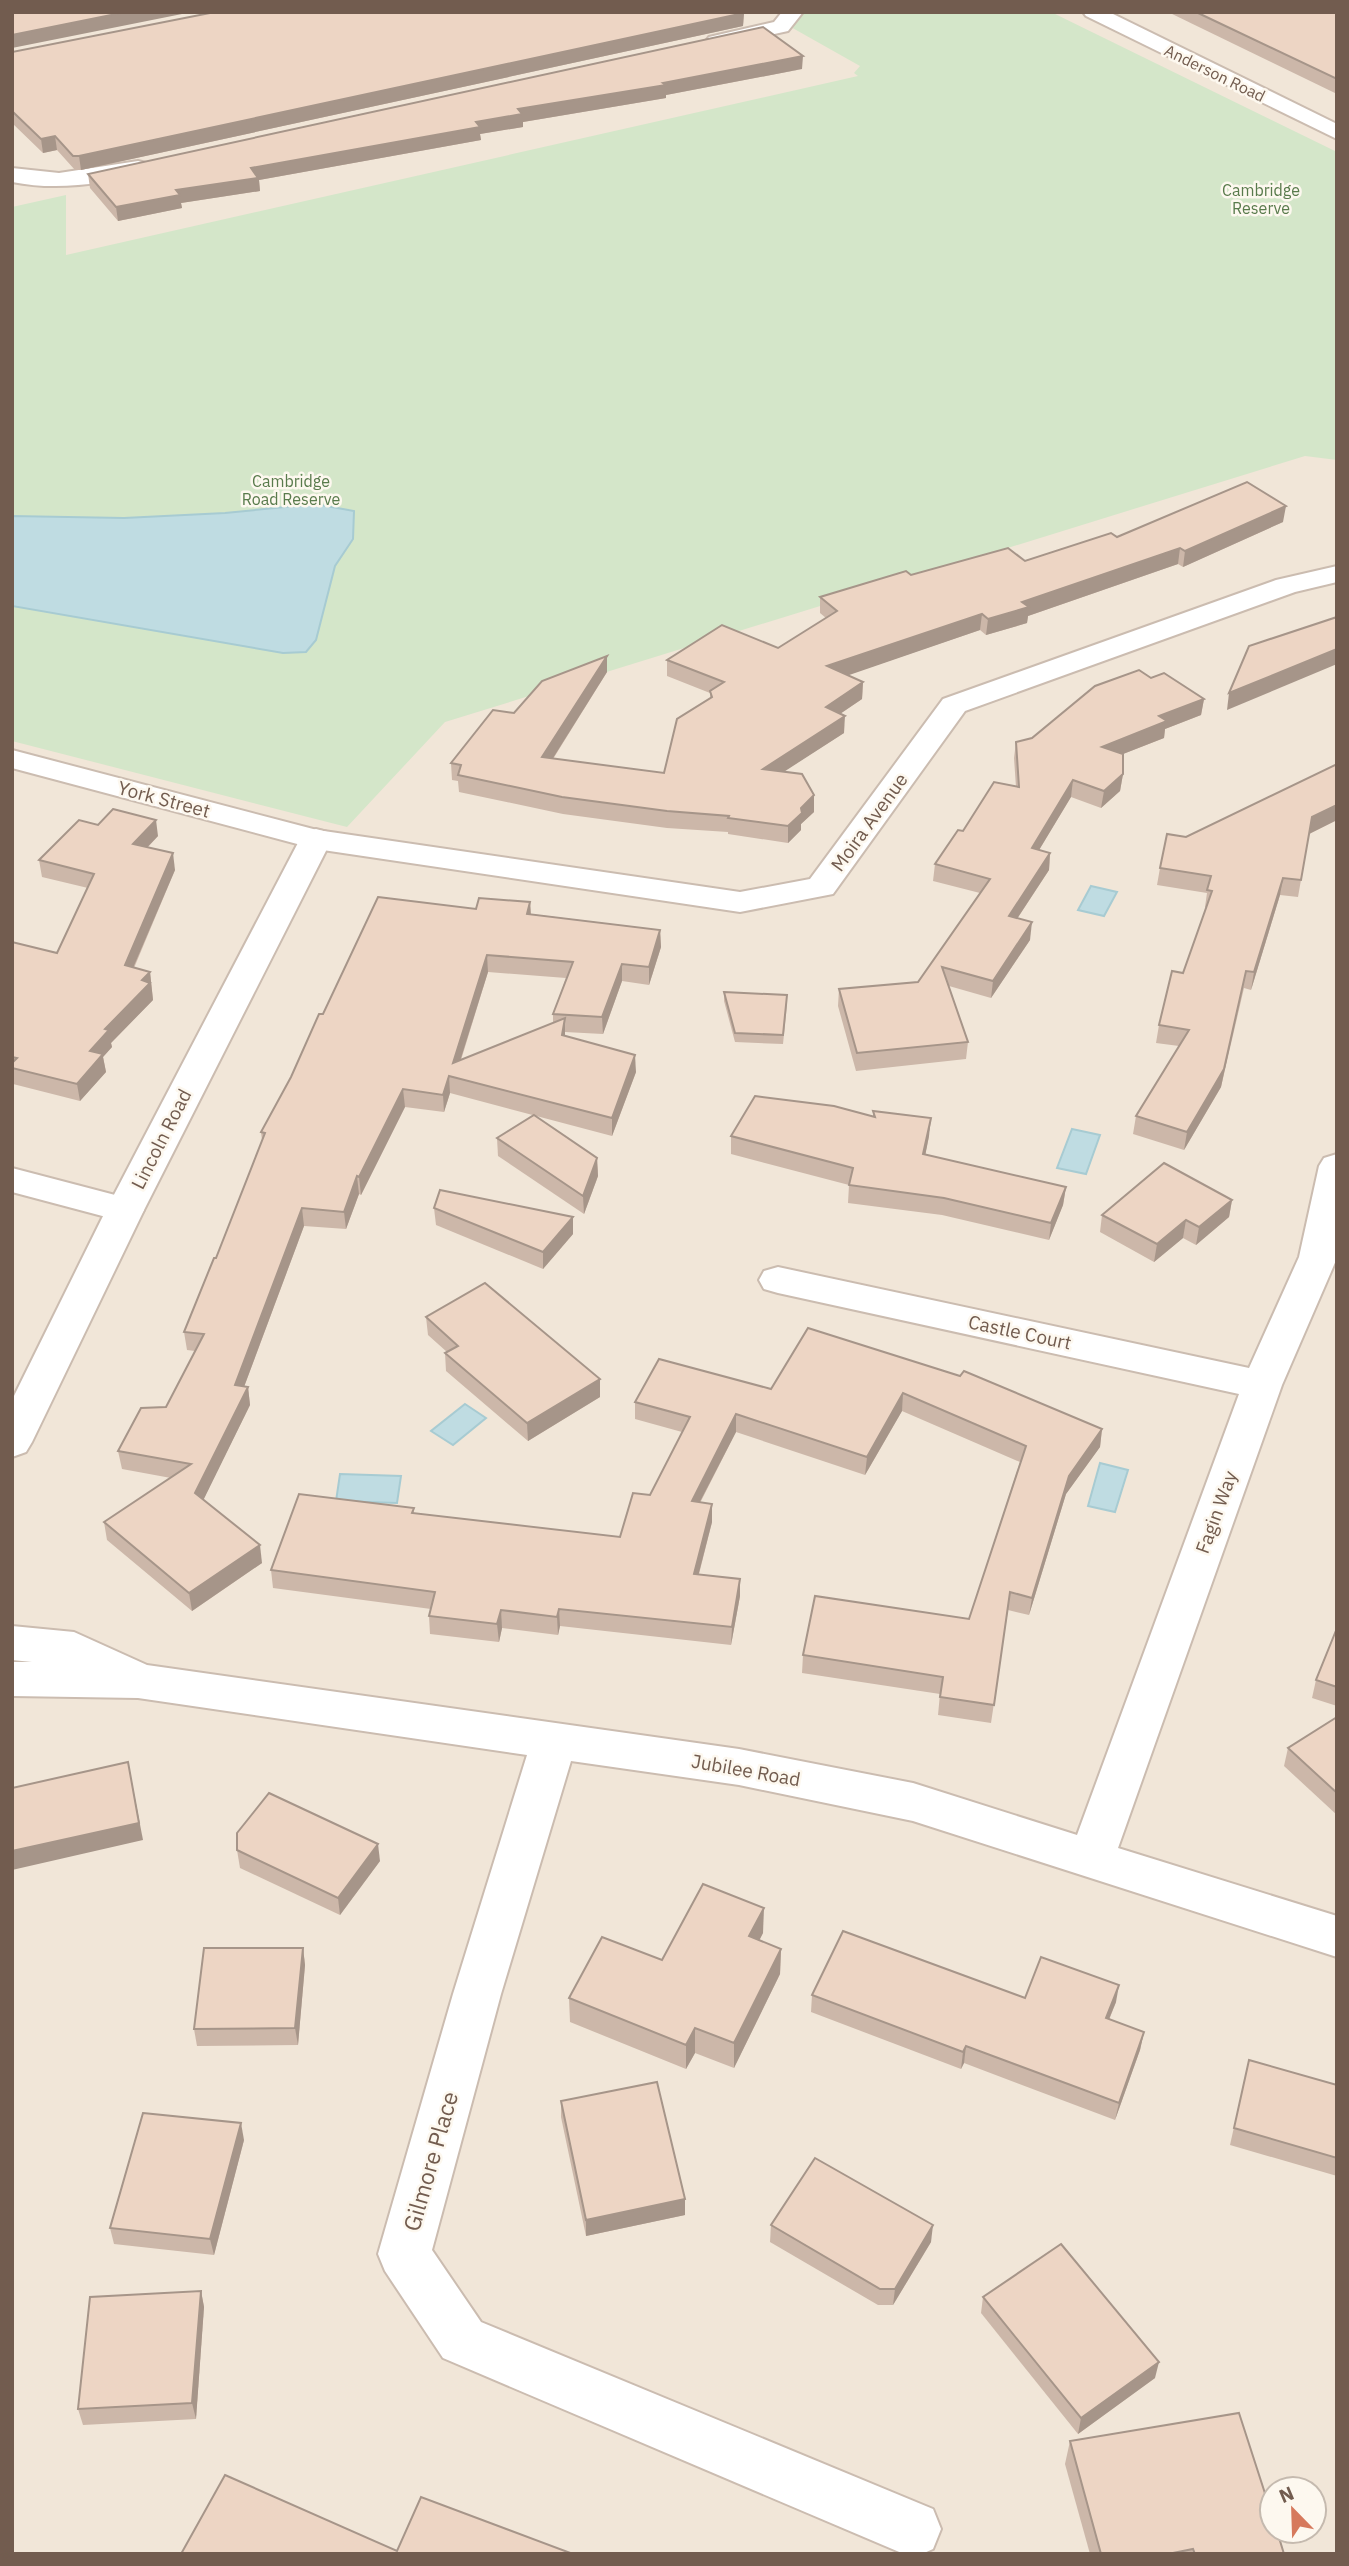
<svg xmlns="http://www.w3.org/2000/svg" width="1349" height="2566" font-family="'IBM Plex Sans',sans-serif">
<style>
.residential{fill:#f1e6d8;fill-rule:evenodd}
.green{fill:#d4e6c9}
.water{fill:#bfdce2;stroke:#a7cbd2;stroke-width:2}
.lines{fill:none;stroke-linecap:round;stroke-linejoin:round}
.minor-casing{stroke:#cbbcb0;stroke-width:4}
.tertiary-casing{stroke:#cbbcb0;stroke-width:4}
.minor{fill:#fff;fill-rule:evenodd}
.tertiary{fill:#fff;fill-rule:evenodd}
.wall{fill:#ccb7a9;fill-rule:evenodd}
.shaded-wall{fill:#a69589}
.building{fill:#edd5c4;stroke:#a69589;stroke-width:2}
.labels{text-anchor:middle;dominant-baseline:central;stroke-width:5;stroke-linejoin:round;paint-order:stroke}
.far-street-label{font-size:16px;fill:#725c4f;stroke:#fdf8ef}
.far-park-label{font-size:16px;fill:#597b4c;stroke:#fdf8ef}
.street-label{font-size:19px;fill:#725c4f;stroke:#fdf8ef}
.near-street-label{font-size:23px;fill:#725c4f;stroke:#fdf8ef}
</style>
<rect width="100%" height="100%" fill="#faf4e9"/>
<!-- residential -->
<path class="residential" d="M12,12h1325v2542h-1325zM1272,2489h42v42h-42z"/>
<!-- green -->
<path class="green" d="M801,12h250l286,140v308l-32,-4 -860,266 -98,105 -335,-86v-534l54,-12v60l792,-179 -4,-3 6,-7 -71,-40z"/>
<!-- water -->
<g class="water">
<path d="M315,504l39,7 -1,28 -18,27 -19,74 -10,12 -23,1 -271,-47v-90l112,2 101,-5z"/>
<path d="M1091,886l26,6 -13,24 -26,-6z"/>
<path d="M1072,1129l28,6 -14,39 -29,-6z"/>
<path d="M465,1404l21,14 -33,27 -22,-14z"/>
<path d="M1100,1463l28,7 -13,42 -27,-6z"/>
<path d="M340,1474l61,2 -4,27 -61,-2z"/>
</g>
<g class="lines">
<defs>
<g id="minor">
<path d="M782,12h21l-15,19 -72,16 -7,-2 -3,-4 3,-4 65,-15z"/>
<path d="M138,161l8,2 3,5 -3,5c-44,11 -89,18 -134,9v-14l47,5z"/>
<path d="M1337,566v16l-42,10 -330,119 -132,183 -93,18 -424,-63 -304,-81v-18l305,80 423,62 70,-13 133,-180 333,-119z"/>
<path d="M1337,1154v104l-55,127 -164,463 219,68v41l-424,-136 -174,-36 -168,-24 -70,233 -69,256 49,72 452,187 8,20 -8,20 -11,5h-18l-461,-196 -58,-87 -7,-17 75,-260 74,-239 -389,-57 -126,-2v-34h20l-20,-2v-34l62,6 73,33 592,84 174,34 164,52 162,-441 -461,-101 -14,-4 -5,-9 5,-9 14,-4 471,101 50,-111 20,-91 5,-8z"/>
<path d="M12,1168l126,33 6,9 -6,9 -13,3 -113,-30z"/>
</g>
<g id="tertiary">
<path d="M1083,12h26l228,112v15l-251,-123z"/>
<path d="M316,829l11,3 5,7 -188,371 -112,232 -6,10 -14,5v-57l94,-190 194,-371 5,-7z"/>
</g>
</defs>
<!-- minor casing -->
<use href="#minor" class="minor-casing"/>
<!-- tertiary casing -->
<use href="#tertiary" class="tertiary-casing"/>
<!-- minor -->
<use href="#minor" class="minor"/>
<!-- tertiary -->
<use href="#tertiary" class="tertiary"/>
</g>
<!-- wall -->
<g class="wall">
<path d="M1168,12h169v82z"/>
<path d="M744,13l-1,13 -662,144h-6l-18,-20 -14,3 -31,-30v-71z"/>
<path d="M802,69l-136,26v3l-143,24v5l-43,7 1,6 -222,40 1,11 -79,12 1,5 -64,13 -28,-33 -2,-14z"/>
<path d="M1283,522l-100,45 -5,-3 -150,52 -1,7 -41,12 -6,-5 -133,45 16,7 -1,17 -22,15 4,19 -60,38 30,24v17l-13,12v6l-13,13 -60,-9v-2l-61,-4 -104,-14 -104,-22 -1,-11 -6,-1 -1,-17 63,-50 93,-57v16l-54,87 111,14 46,-74v-6l-43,-17v-16l111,-12 48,-30 -6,-5v-16l91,-22 114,-14 92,-24z"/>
<path d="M1151,678l53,21 -3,16 -36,14 -1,9 -41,16v20l-3,17 -19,17 -30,-11 -32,53 11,3 -1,17 -32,49 13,21 -39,58 -42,-12 19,56 -2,17 -110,12 -18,-65 1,-17 79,-7 62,-89 -47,-12 2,-17 28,-33 53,-44 -2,-29 2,-16 16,-4z"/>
<path d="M1337,764v56l-28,14 -11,63 -18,-2 -29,95 -7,-2 -23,99 -37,63 -51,-16 3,-18 43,-70 -23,-3 3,-18 24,-52 23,-66h-1l2,-14 -50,-8 3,-17 26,-31z"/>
<path d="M158,836l-10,11 27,23 -41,98 16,4 3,28 -42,43 1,4 -9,10 3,15 -26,29 -67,-17 -1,-142 45,11 31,-65 -46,-11 -3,-17z"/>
<path d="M530,902l1,12 129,16 1,17 -12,38 -27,-4 -19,53 -38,-2v4l71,36 -24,64 -162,-43 -6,19 -39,-5 -44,88 -2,-1 -13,35 -42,-3 -60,161h4l2,18 -47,95 59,63 -70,48 -85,-71 -3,-18 67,-44 -49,-9 -4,-18 48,-44 29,-56 -8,-1 -3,-18 32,-74 46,-118 -1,-8 30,-55 32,-63 153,-105zM488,972l78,6 -13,36v9l-92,37z"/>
<path d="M724,992l63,12 -4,40 -48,-2 -11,-41z"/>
<path d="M873,1111l56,25 -4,19 141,32 -3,18 -14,35 -107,-25 -94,-12 1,-18 -118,-31v-18l142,-20z"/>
<path d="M497,1138l100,20 1,18 -14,38 -86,-58z"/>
<path d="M1232,1200l-3,17 -33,28 -13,-7 -29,24 -54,-30 2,-17z"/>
<path d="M434,1208l139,26 -30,35 -107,-44z"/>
<path d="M426,1317l174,80 -72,44 -82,-70 -1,-18 2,-1 -19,-17z"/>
<path d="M808,1328l294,101 -2,18 -34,47 -37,121 -21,-5 -17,113 -53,-8 2,-21 -138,-21 1,-18 166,-36 51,-157 -118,-51 -37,64 -129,-43 -36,71 12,19 -13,52 41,5v17l-9,49 -171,-19 -2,9 -56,-7 -3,14 -69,-8 -1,-18 2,-7 -158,-21 -2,-18 143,-62v5l206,24 30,-42 32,-63 -47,-13v-17l136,-13z"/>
<path d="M1337,1628v78l-25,-8 4,-18z"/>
<path d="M1337,1717v98l-53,-49 4,-18z"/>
<path d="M237,1850l143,11 -40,54 -100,-47z"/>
<path d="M763,1933l-4,7 22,9 -1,25 -46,94 -39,-15 -9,16 -116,-47 -1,-24 93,-38z"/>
<path d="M303,1948l2,17 -7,80 -101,1 -3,-17z"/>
<path d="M812,1995l213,3 91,4 -7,18 35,12 -4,18 -25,70 -151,-57 -3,6 -150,-57z"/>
<path d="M1249,2060l88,25v91l-107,-31z"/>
<path d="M561,2101l124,98v16l-99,21 -25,-119z"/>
<path d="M244,2140l-30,115 -100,-11 -4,-16z"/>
<path d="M771,2225l160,17 -38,63h-15l-108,-63z"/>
<path d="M201,2291l3,16 -8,112 -113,6 -5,-16z"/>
<path d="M983,2297l172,81 -77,56 -97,-121z"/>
<path d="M1070,2441l214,113h-194l-25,-90z"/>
</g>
<!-- shaded-wall -->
<g class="shaded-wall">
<path d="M126,12h66l-180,36v-13z"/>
<path d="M744,13l-1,13 -662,144 -2,-14z"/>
<path d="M803,56l-1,13 -136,26v3l-143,24v5l-43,7 1,6 -222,40 1,11 -79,12 1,5 -64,13 -2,-14 135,-39 225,-46 42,-13z"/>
<path d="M55,136l2,14 -14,3 -2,-14z"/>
<path d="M1286,506l-3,16 -100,45 2,-16z"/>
<path d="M1180,548l-2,16 -150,52 -1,7 -41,12 2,-16 34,-17z"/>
<path d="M982,614l-2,16 -154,53 1,-17z"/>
<path d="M1337,649v15l-110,46 2,-17z"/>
<path d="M607,656v16l-64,102 -1,-17z"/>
<path d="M863,682l-1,17 -37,25 1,-17z"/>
<path d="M1204,699l-3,16 -36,14 -1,9 -64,25 2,-16 57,-31z"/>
<path d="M845,716l-1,17 -82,53 1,-17z"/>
<path d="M1123,774l-3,17 -19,17 3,-17z"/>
<path d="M1073,780l-2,17 -41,68 2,-17z"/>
<path d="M814,795v17l-13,12v6l-13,13v-17l13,-18z"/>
<path d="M1337,805v15l-28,14 3,-17z"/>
<path d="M156,820l2,16 -23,24 -2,-16z"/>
<path d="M173,853l2,17 -48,112 -2,-17z"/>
<path d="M1050,853l-1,17 -42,64 2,-18z"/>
<path d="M1283,878l-3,17 -29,95 3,-18z"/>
<path d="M530,902l1,17 -4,-5z"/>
<path d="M1032,922l-2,18 -39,58 2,-17z"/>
<path d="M660,930l1,17 -12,38v-18z"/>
<path d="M487,955l1,17 -33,105 -2,-14z"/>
<path d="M622,964v17l-19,53 -1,-17z"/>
<path d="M1246,971l-25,116 -37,63 3,-18z"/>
<path d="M150,972l3,28 -42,43 1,4 -9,10 3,15 -26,29 -3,-17 13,-33 52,-71z"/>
<path d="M565,1018v18l-3,17v-18z"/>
<path d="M635,1055l1,17 -24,64v-18z"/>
<path d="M449,1076l1,17 -6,19 -1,-17z"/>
<path d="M403,1089l2,18 -44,88 -2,-18z"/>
<path d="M931,1118l-2,18 -7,36 1,-18z"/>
<path d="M597,1158l1,18 -14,38 -1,-18z"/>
<path d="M357,1176l2,18 -13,35 -2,-17z"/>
<path d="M1066,1187l-3,18 -14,35 2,-17z"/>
<path d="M1232,1200l-3,17 -33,28 3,-18z"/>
<path d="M302,1208l2,18 -66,177 -3,-18z"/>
<path d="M573,1217v17l-30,35v-17z"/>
<path d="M1186,1220l-3,18 -29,24 3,-18z"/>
<path d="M600,1379v18l-72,44 -1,-18z"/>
<path d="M248,1387l2,18 -52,106 -3,-18z"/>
<path d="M903,1393l-1,18 -37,64 2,-18z"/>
<path d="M736,1414v18l-45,87 1,-18z"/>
<path d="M1102,1429l-2,18 -34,47 -37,121 3,-17 37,-122z"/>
<path d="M712,1504v18l-18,70v-18z"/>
<path d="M260,1545l2,18 -70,48 -3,-18z"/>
<path d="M740,1579v17l-9,49 1,-18z"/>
<path d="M559,1609l1,17 -2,9 -1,-18z"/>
<path d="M501,1610l1,18 -3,14 -2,-18z"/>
<path d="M128,1762l15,78 -131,30v-19z"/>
<path d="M378,1844l2,17 -40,54 -2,-17z"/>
<path d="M764,1908l-1,25 -14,28v-25z"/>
<path d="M303,1948l2,17 -7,80 -3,-17z"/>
<path d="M781,1949l-1,25 -46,94v-25z"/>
<path d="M1119,1985l-3,17 -14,34 4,-18z"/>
<path d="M695,2028v25l-9,16v-24z"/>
<path d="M1144,2032l-4,18 -25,70 4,-17z"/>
<path d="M966,2046l-2,17 -3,6 2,-17z"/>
<path d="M241,2123l3,17 -30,115 -4,-16z"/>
<path d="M685,2199v16l-99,21v-16z"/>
<path d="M933,2225l-2,17 -38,63 2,-16z"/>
<path d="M201,2291l3,16 -8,112 -4,-16z"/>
<path d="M1159,2362l-4,16 -77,56 3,-16z"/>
</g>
<!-- building -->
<g class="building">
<path d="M12,12h114l-114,23z"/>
<path d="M215,12h528l1,1 -665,143h-6l-18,-20 -14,3 -29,-28v-59z"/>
<path d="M1196,12h141v67z"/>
<path d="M763,27l40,29 -140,27 3,2 -148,24 4,5 -46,8 4,5 -229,41 7,10 -82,12 4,5 -64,12 -28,-33z"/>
<path d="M1247,482l39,24 -101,45 -5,-3 -158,54 7,5 -41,12 -6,-5 -155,52 36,16 -37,25 19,9 -82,53 39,5 12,21 -13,13 1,5 -14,13 -60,-8 1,-2 -62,-5 -105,-14 -104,-22 3,-10 -10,-2 42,-53 21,3 28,-32 65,-25 -65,101 122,16 13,-54 35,-22 -2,-6 14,-9 -57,-22 55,-35 56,23 59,-37 -17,-14 86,-26 5,4 97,-27 17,13 86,-28 6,4z"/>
<path d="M1337,617v32l-108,44 20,-47z"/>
<path d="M1139,670l12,8 13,-5 40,26 -45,17 8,5 -65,26 21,7v20l-19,17 -31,-11 -41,68 18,5 -41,63 23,6 -39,59 -51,-14 26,75 -111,11 -18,-64 79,-7 72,-103 -55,-15 23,-34 5,1 31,-49 25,5 -3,-45 16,-4 63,-52z"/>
<path d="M1337,764v41l-25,12 -11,63 -18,-2 -29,94 -8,-1 -22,98 -37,63 -51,-16 53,-86 -30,-5 13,-54 11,2 29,-82 -5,-1 4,-14 -51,-8 7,-34 19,3z"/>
<path d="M113,809l43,11 -23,24 40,9 -48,112 25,7 -8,8 8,3 -45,46 4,1 -19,21 13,3 -26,30 -65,-16v-5l5,-5 -5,-1v-115l45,11 37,-79 -55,-14 40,-40 19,5z"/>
<path d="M378,897l98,12 3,-11 51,4 -3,12 133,16 -11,37 -27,-3 -20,53 -49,-3 20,-52 -86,-7 -34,108 112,-45 -3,17 73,20 -23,63 -163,-42 -6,19 -40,-6 -44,88 -2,-1 -13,36 -42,-4 -67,177 13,2 -53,106 65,52 -71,48 -85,-71 87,-58 -73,-13 23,-43 25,-1 38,-73 -20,-2 30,-74h2l49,-125 -4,-1 30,-55 28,-63h4z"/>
<path d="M724,992l63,3 -4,40 -48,-2z"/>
<path d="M755,1096l79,10 41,11 -2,-6 58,7 -8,36 143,33 -15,36 -107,-25 -95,-13 4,-17 -122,-32z"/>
<path d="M534,1115l63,43 -14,38 -86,-58z"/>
<path d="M1164,1163l68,37 -33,27 -13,-7 -29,24 -55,-29z"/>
<path d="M440,1190l133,27 -30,35 -109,-44z"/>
<path d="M485,1283l115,96 -73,44 -82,-70 13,-7 -32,-29z"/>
<path d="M808,1328l152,48 4,-5 138,58 -33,47 -37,122 -22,-6 -16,113 -54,-8 3,-20 -140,-22 12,-59 154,23 57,-173 -123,-53 -36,64 -131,-43 -44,87 20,3 -18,70 46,5 -8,48 -173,-18 -2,8 -56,-7 -4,14 -68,-8 6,-24 -164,-22 28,-76 115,14 -2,5 208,24 13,-44 17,2 40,-78 -55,-15 24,-43 112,30z"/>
<path d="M1337,1628v59l-21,-7z"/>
<path d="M1337,1717v76l-49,-45z"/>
<path d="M128,1762l11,61 -127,28v-63z"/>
<path d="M269,1793l109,51 -40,54 -101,-48v-17z"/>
<path d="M703,1884l61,24 -15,28 32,13 -47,94 -39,-15 -9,17 -117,-47 33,-61 60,23z"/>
<path d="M843,1931l182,67 16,-41 78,28 -13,33 38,14 -25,71 -153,-57 -3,6 -151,-57z"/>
<path d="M204,1948h99l-8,80 -101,1z"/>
<path d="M1249,2060l88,25v73l-103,-30z"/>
<path d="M657,2082l28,117 -99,21 -25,-119z"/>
<path d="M143,2113l98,10 -31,116 -100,-11z"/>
<path d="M815,2158l118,67 -38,64h-15l-109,-64z"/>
<path d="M1061,2244l98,118 -78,56 -98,-121z"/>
<path d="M201,2291l-9,112 -114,6 12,-112z"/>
<path d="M1239,2413l33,102v16h5l7,23h-89l-2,-5 -25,5h-67l-31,-113z"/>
<path d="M225,2475l172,76 24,-54 152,57h-392z"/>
</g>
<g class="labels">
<!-- far-street labels -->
<g class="far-street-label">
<text transform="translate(1215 73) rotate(26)">Anderson Road</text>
</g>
<!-- far-park labels -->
<g class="far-park-label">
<text x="1261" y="190">Cambridge<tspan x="1261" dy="18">Reserve</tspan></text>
<text x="291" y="481">Cambridge<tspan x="291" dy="18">Road Reserve</tspan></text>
</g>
<!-- street labels -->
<g class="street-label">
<text transform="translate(164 799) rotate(15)">York Street</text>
<text transform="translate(869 822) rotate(-54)">Moira Avenue</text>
<text transform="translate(161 1139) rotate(-63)">Lincoln Road</text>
<text transform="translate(1020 1332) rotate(12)">Castle Court</text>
<text transform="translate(1216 1512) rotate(-70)">Fagin Way</text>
<text transform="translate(746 1770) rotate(10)">Jubilee Road</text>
</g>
<!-- near-street labels -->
<g class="near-street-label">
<text transform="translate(430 2161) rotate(-74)">Gilmore Place</text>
</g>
</g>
<!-- border -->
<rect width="1349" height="2566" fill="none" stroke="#725c4f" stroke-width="28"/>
<!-- north arrow -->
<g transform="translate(1293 2510) rotate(337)"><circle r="33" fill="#fdf8ef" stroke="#c5baaf" stroke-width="2"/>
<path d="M0-5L12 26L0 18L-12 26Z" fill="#d6795c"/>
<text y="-10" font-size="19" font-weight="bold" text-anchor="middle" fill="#725c4f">N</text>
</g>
</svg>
